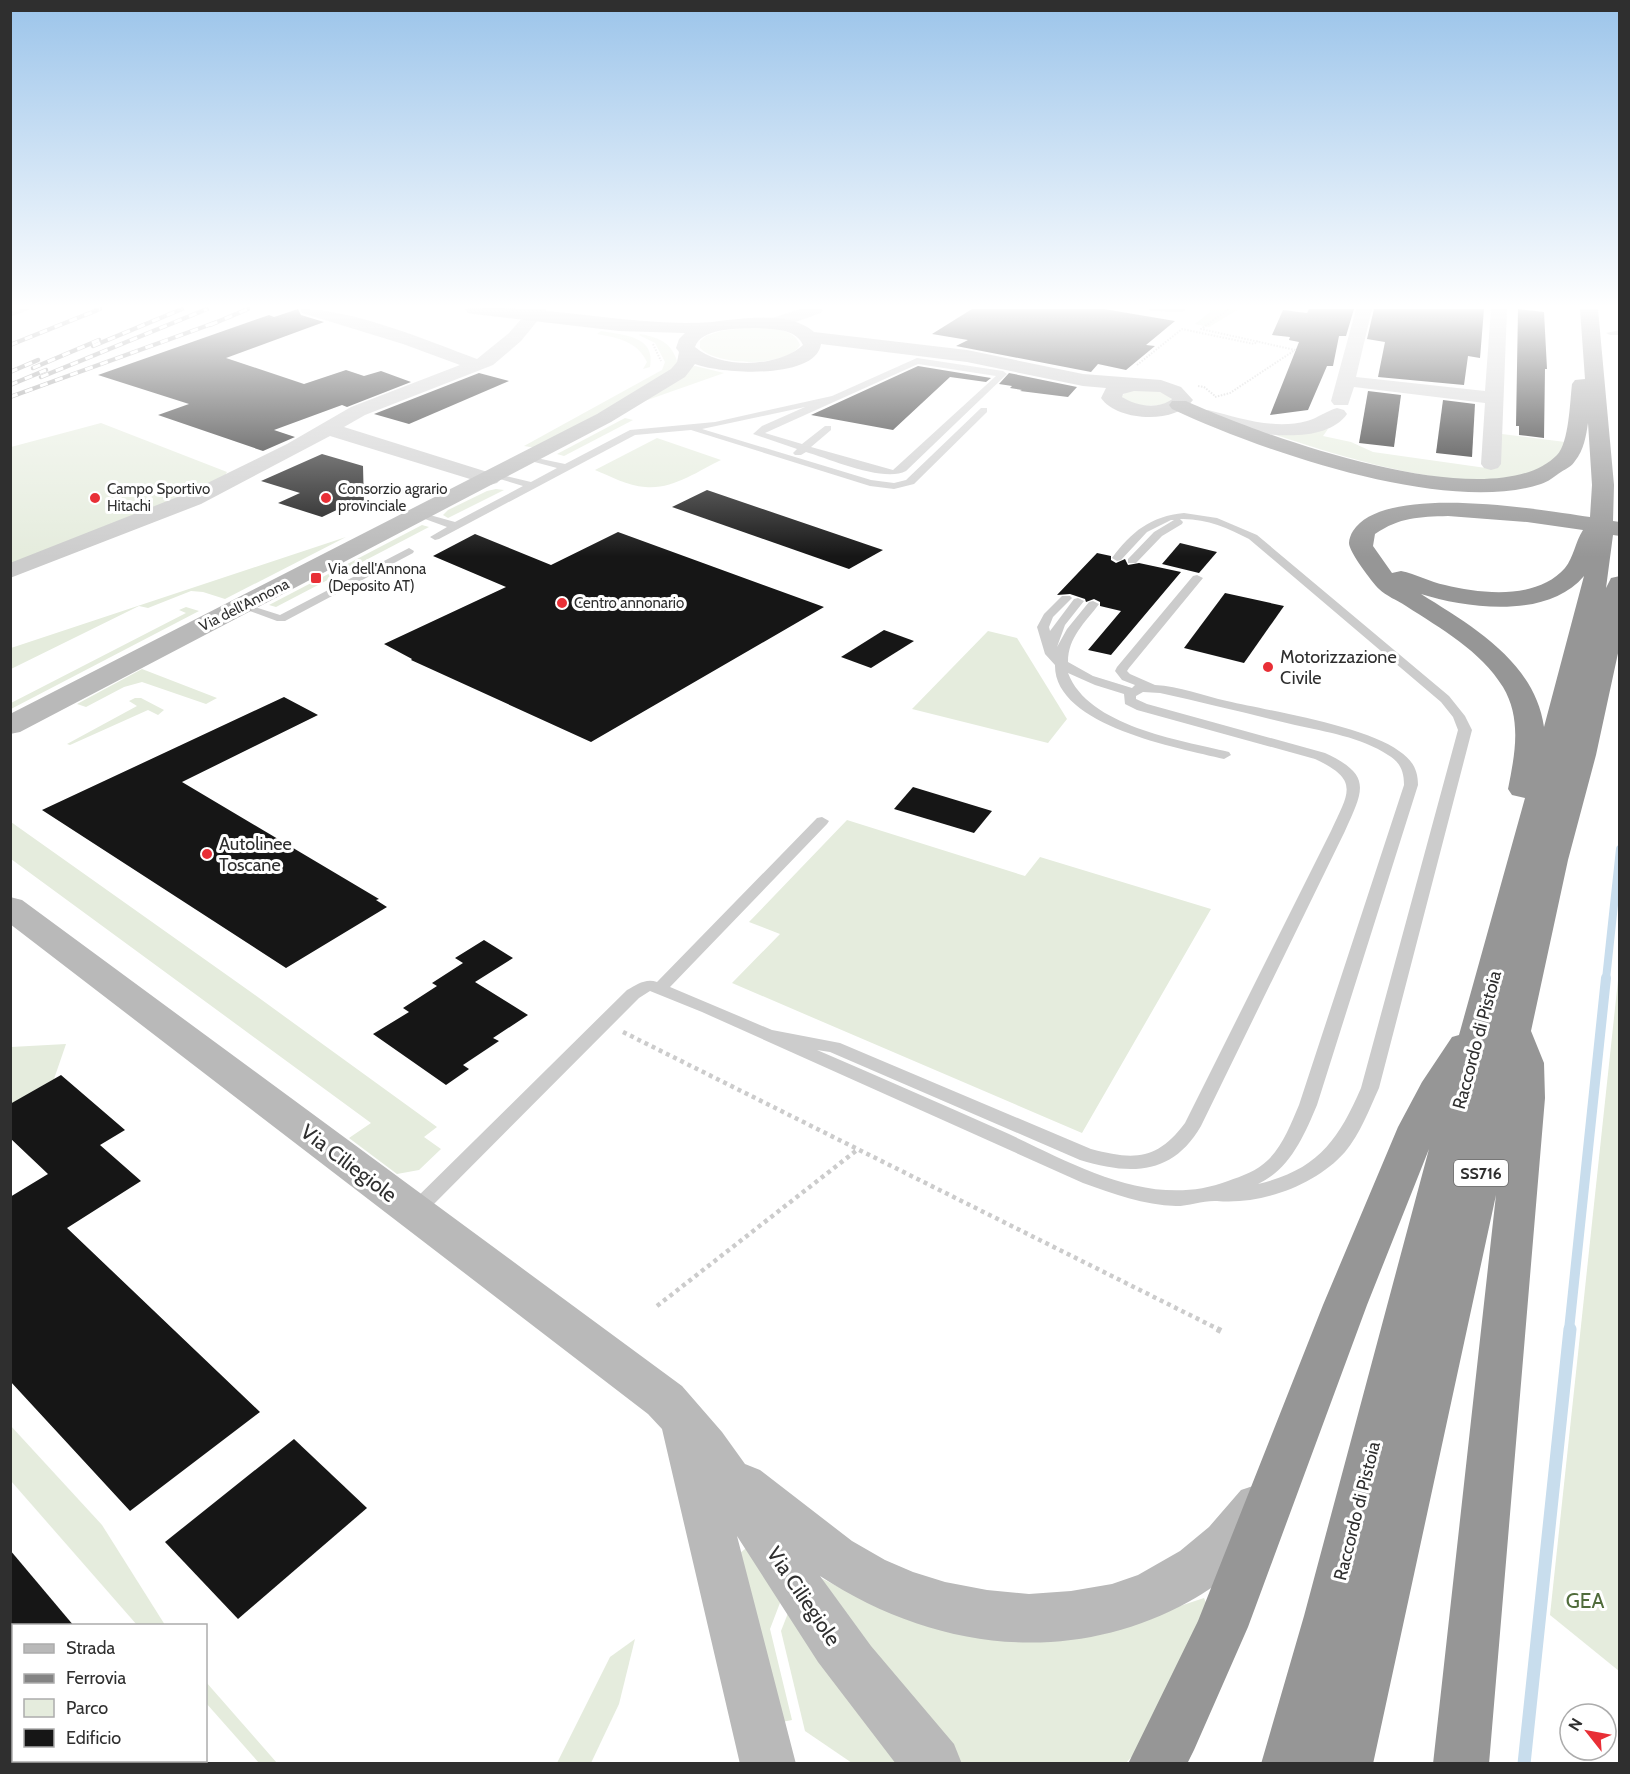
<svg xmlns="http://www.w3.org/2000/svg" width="1630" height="1774" font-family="Cabin,sans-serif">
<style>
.green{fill:#e5ecdd}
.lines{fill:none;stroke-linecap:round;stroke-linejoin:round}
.stream-far2{stroke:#c8dded;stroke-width:8}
.stream-far1{stroke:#c8dded;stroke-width:10}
.stream{stroke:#c8dded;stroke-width:13}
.building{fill:#161616}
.path-far2{stroke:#ccc;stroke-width:2;stroke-dasharray:1.5 1.5;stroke-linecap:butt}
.path-far1{stroke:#ccc;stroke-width:4.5;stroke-dasharray:4 4;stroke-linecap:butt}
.path{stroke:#ccc;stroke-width:6;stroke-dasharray:4.5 4.5;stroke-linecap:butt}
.lane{fill:#ccc;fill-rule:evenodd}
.street{fill:#ccc;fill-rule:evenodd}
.secondary{fill:#b9b9b9;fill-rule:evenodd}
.highway{fill:#969696;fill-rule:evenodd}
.rail-casing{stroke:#848484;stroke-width:4.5}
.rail{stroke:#fff;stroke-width:3;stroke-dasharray:8;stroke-linecap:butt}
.poi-dot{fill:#e82f36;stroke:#fff;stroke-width:2}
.labels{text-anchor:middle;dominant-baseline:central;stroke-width:6;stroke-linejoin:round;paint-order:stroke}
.far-poi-label{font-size:15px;fill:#2f2f2f;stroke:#fff;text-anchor:start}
.far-street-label{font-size:15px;fill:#2f2f2f;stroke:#fff}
.shield{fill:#fff;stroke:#6d6d6d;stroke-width:1.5}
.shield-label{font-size:16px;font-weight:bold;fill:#2f2f2f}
.poi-label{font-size:18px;fill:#2f2f2f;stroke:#fff;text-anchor:start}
.street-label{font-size:18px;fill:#2f2f2f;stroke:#fff}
.near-street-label{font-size:21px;fill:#2f2f2f;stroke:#fff}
.near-park-label{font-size:21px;fill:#506c3b;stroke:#fff}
</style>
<rect width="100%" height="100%" fill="#fff"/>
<!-- green -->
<g class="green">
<path d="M1210,309h29l-30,18 -14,-3 15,-12z"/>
<path d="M750,327c16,1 44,0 50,18 -13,23 -83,21 -100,3v-7l6,-5 15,-5z"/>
<path d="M601,331c23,4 55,5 49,36l-7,2 4,-7c-10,-21 -29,-24 -50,-28z"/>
<path d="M640,334c21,4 32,9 38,30l-7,9 -135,75 -12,-2 138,-76 3,-8 -10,-19 -16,-8z"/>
<path d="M695,366l29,7 -88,31 54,-37z"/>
<path d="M1130,390h25l15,6 1,3 -2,4c-17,4 -35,5 -48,-7z"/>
<path d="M625,418l8,2 -69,36 -7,-2z"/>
<path d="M101,423l126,49 -3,5 -16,8 -197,81v-119z"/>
<path d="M1328,429l-5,7 28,6 22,10 113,16 16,-34 63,8c-30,81 -231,12 -289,-7z"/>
<path d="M657,438l64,22c-23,11 -49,30 -76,27 -17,-1 -35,-11 -50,-17z"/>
<path d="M496,489l8,1 -56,28 -5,-3 5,-5 39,-19z"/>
<path d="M422,525l7,2 -153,80 -7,-2z"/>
<path d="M346,537l-121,62 -22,-7 -12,-1 -43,17 -9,-2 -128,63v-21z"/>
<path d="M186,607l13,4 -188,98v-6l175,-90 -7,-3z"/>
<path d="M988,631l29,7 50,81 -19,24 -136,-34z"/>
<path d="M142,669l75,29 -11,6 -64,-22 -18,5 -38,20 -9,-3z"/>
<path d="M135,698h6l23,12 -6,5 -10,-5 -78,35 -3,-1 70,-38 -8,-5z"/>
<path d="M847,820l178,56 15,-19 171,52 -129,224 -350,-150 48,-49 -31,-12z"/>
<path d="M11,822l237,168 189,137 -13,10 17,12 -22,21 -22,4 -48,-36 22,-15 -360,-264z"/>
<path d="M1619,971v700l-69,-56z"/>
<path d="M66,1044l-12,35 -43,25v-57z"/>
<path d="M10,1425l92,100 63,100h-28l-126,-144z"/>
<path d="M745,1549h3l35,46 -13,34 22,91 -10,2 -42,-169z"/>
<path d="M821,1578l41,21 273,22 69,-23 3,7 -70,146 -11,12h-172z"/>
<path d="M790,1608l120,155h-58l-47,-32 -24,-100z"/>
<path d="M635,1639l-16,65 -28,59h-34l53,-106z"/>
<path d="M206,1682l71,81h-18l-53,-60z"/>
</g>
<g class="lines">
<!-- stream-far2 -->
<path class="stream-far2" d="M1606,979l14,-130"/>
<!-- stream-far1 -->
<path class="stream-far1" d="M1569,1330l37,-352"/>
<!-- stream -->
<path class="stream" d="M1524,1764l46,-435"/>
</g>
<!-- building -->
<g class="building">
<path d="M298,309l3,6 23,7 -98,36 78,26 42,-14 18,6 17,-5 30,11 -64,25 -5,-2 -68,25 21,7 -32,14 -105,-36 31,-11 -91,-29 171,-60 5,2z"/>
<path d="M972,309h132l71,12 -29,24 9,1 -29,24 -28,-6 -7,8 -135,-26 12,-6 -36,-6z"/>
<path d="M1309,309h45l-8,27h-7l-6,30h-6l-19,44 -38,5 29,-73 -10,-2 1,-3 -18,-2 11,-25 24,3z"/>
<path d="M1374,309h110l-4,49 -12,-2 -4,29 -86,-8 7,-35 -18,-3z"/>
<path d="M1518,309l26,3 3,57h-2l-1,69 -25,-3v-9h-3z"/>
<path d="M918,366l73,12 -5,4 -36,-5 -57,53 -82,-15z"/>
<path d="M479,373l30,8 -100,43 -35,-10z"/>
<path d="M1009,373l68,14 -9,10 -48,-6 2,-1 -12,-2 2,-2 -13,-2z"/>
<path d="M1368,391l33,4 -7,52 -35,-4z"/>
<path d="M1443,400l32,4 -3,53 -36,-4z"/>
<path d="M322,454l41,12 1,39 -21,2 -21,10 -44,-14 22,-10 -39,-12z"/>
<path d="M707,490l176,60 -34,19 -177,-62z"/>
<path d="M618,532l206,75 -233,135 -180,-82 1,-1 -28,-15 122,-57 -73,-31 42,-22 76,31z"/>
<path d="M1180,543l37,9 -18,21 -37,-9z"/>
<path d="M1097,553l14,3v4l5,3 9,-4 3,6 11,-2 42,9 -70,83 -23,-5 33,-39 -21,-5v-4l-6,-3 -8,3 -1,-3 -15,-5 -13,1z"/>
<path d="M1225,593l59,13 -40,57 -60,-15z"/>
<path d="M884,630l30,11 -43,27 -30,-11z"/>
<path d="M284,697l34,18 -136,67 197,117 -3,1 11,7 -101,61 -244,-158z"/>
<path d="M913,787l79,24 -18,22 -80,-24z"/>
<path d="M484,940l29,18 -38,24 53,33 -35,23 6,3 -36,24 6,4 -23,16 -73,-51 36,-22 -6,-4 34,-22 -5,-3 31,-20 -8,-5z"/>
<path d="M61,1075l64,55 -25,15 41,36 -74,47 193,184 -130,99 -120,-130v-184l38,-23 -38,-36v-34z"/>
<path d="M294,1439l73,69 -129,111 -73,-77z"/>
<path d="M10,1550l64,76h-64z"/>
</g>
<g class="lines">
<!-- path-far2 -->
<g class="path-far2">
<path d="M653,344l8,17"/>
<path d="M1137,365l45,-36 72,15 4,-3"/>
<path d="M1198,386l6,1 11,9"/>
<path d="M1215,397l15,-4 65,-43 -94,-21 28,-20"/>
</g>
<!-- path-far1 -->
<g class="path-far1">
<path d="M623,1032l597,298"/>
<path d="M657,1306l200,-156"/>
</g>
<!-- path -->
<path class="path" d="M1217,1329l8,4"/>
<!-- lane -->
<g class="lane">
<path d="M20,309h11l-21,8v-5z"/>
<path d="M1147,309h38l1,1 -4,2 -31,-1z"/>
<path d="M1620,330v5h-10l-4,-2z"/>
<path d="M917,358l86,13 4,3 -101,97c-22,12 -76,-12 -100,-19l-5,3h-6l-2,-2 4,-4 -44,-15 9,-8 43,-19 -103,22 169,51 23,3 12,-3 75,-72h6v4l-73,72 -20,5 -24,-3 -179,-56 -56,5 -196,104 -4,1 -5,-3 17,-10 -33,-12 5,-3 36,10 68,-36 -30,-9v-4l38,9 26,-14 -30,-8v-4l38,8 65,-34 85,-8 117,-26zM918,364l78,12 -103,94 -82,-23 20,-17v-4h-6l-23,18 -37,-11z"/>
<path d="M1184,513l33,5 40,17 192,161 16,20 7,14 -93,358c-10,22 -19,46 -34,64 -30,34 -85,53 -128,49 -12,-1 -28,5 -41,5 -32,-1 -63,-12 -93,-23l-381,-171 -52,-21 -11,7 -218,219 -7,2 -7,-2 -2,-5 2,-5 220,-217c10,-5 18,-12 30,-8l160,-164 5,-1 7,4 -2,3 -157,163 102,43 68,13 251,106c42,11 66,12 94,-26l146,-292c18,-39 29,-51 -16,-72l-178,-49 -12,-6 -1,-10 -29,-9 -27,-12c20,53 111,67 161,79l2,3 -7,4c-45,-11 -170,-33 -169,-94l-10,-11 -8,-27 7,-13 18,-18h8l2,2 -19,19 -4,10 1,4 24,-32 4,-1 6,3 -19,24 -8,22 10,-18 22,-27 4,-1 6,3c-14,19 -31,33 -31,58l25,14 39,12 3,-3 -13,-5 -7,-9 2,-4 76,-91 4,-1 6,3 -74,90 -2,3 3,3 25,11c24,1 49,11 72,16 43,10 139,25 172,50 13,9 19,18 19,34l-101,320c-13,31 -27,64 -59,79 59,-14 80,-43 103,-96l97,-358 -5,-13 -12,-15 -192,-163c-21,-11 -44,-21 -69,-20l3,3 -1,2 -20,12 -26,27h-8v-4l26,-27 20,-12h-3l-24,12 -26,28 -4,1 -5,-3c19,-26 39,-42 72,-45zM1143,692l17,1c45,10 90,21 135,32 31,7 66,12 93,30 12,7 16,16 16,30l-105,320c-8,19 -16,40 -31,55 -11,11 -26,16 -40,21 -79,30 -157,-19 -228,-51 -61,-27 -122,-54 -183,-80l13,2 250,108c50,15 92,16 121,-34l144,-295c19,-42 27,-56 -20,-78l-178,-49 -11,-5v-3z"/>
<path d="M409,548l5,3 -1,2 -128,68h-8l-41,-15 6,-3 38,12z"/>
</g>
<!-- street -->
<g class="street">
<path d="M300,309c53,0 126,31 177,50l32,-26 21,-24h17l-26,32 -28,24 -128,50 -21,12 153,48 4,4 -4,4 -7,2 -7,-2 -153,-47 -129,68 -191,74v-15l175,-69 102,-50 64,-37 109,-42 -57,-21 -101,-31z"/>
<path d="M800,309h23l-2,4 -43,15h-12l-3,-4 3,-4z"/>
<path d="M1356,309h16l-16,68 129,14 6,-82h16l-6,155 -3,4 -7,2 -7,-2 -3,-4 4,-61 -131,-16 -6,18h-14l-3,-4z"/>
<path d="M1337,408l7,2 3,4c-26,37 -111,17 -146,6l-3,-4 3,-4 7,-2c32,8 66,20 99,11 11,-3 19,-10 30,-13z"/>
</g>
<!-- secondary -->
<g class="secondary">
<path d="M465,309c82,-6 164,19 247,13 29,-3 77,-12 102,10l153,18 116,24 78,6 20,7 12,13c-17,24 -75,22 -92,-2l5,-10 -23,-2 -116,-24 -146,-18c-5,36 -100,30 -126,20l-10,13 -74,45 -591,310 -10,2v-20l587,-300 74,-45 6,-7 2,-10 -3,-4 3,-9 6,-6 -66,-2 -145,-17 -6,-1zM752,328c16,1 44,-1 51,17 -25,23 -83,24 -108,2 6,-19 41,-18 57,-19zM1134,391l26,1 12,7c-14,11 -36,7 -50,-2l1,-3z"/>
<path d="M10,897l12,3 660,486 40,46 23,32 15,6 92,71 33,19 28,12 32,10 42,8 42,4 42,-3 41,-7 26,-9 42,-24 29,-24 32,-37 18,-6 18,6 7,16c-19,41 -56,74 -94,95 -121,67 -257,49 -370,-25l51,70 83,98 8,20h-66l-78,-102 -81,-126 59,228h-56l-78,-335 -14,-15 -638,-490z"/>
</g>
<!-- highway -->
<path class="highway" d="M1580,309h18l16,176 -1,36 7,1v14l-7,-1 -7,53 5,-10 9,-2v68l-24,111 -28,105 -37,171 13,32 1,35 -56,666h-56l63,-569 -123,569h-112l43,-148 125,-467 -62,156 -119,322 -54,123 -7,14h-59l70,-143 125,-316 75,-178 24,-45 30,-45 7,-2 66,-237 -13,-3 -4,-6c7,-35 14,-70 -5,-102 -22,-36 -63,-59 -97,-81 -9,-6 -20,-10 -27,-17 -7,-7 -30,-37 -30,-46 0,-4 2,-9 4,-12 31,-49 188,-21 237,-14l2,-32 -4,-62c-2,13 -4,27 -13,38 -3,5 -9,8 -14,11 -6,4 -13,10 -20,12 -95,31 -280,-33 -369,-75l-3,-4 3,-4h14c72,33 307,120 371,54 12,-12 13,-54 15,-71l3,-4 10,-1zM1448,516l79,6 56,8c-8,12 -9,27 -18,38 -28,32 -83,26 -120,17 -15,-3 -29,-11 -44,-14l-9,2 -19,-27 2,-12c25,-17 44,-17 73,-18zM1584,576l-40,151c-9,-65 -72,-101 -123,-133 48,15 127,25 163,-18z"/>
<defs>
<g id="rail">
<path d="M210,325l38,-16"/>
<path d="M10,345l90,-36"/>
<path d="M93,346l89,-37"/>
<path d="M33,368l66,-28"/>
<path d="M10,372l28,-12"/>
<path d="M41,377l166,-68"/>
<path d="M10,385l36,-15"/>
<path d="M10,397l207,-75"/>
</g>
</defs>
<!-- rail casing -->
<use href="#rail" class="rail-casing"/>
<!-- rail -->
<use href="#rail" class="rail"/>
</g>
<!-- sky -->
<linearGradient id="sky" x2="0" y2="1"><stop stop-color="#9bc4ea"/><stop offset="0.55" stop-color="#fff"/><stop offset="1" stop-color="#fff" stop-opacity="0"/></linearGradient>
<rect width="1630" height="557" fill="url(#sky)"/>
<!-- markers -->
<g class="poi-dot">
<circle cx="95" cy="498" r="6"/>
<circle cx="326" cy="498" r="6"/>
<rect x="310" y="572" width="12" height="12" rx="3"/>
<circle cx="562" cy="603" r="6"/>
<circle cx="1268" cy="667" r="6"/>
<circle cx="207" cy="854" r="6"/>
</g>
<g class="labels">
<!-- far-poi labels -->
<g class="far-poi-label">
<text x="107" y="489">Campo Sportivo<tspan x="107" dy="17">Hitachi</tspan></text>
<text x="338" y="489">Consorzio agrario<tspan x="338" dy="17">provinciale</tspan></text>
<text x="328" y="569">Via dell'Annona<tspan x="328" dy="17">(Deposito AT)</tspan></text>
<text x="574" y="603">Centro annonario</text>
</g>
<!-- far-street labels -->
<g class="far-street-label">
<text transform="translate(244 605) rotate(-27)">Via dell'Annona</text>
</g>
<!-- shield labels -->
<rect class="shield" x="1454" y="1160" width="54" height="26" rx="4.5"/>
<g class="shield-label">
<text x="1481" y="1173">SS716</text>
</g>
<!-- poi labels -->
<g class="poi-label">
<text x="1280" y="657">Motorizzazione<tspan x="1280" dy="21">Civile</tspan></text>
<text x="219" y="844">Autolinee<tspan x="219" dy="21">Toscane</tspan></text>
</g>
<!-- street labels -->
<g class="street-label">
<text transform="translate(1477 1040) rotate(-75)">Raccordo di Pistoia</text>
<text transform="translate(1357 1511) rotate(-76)">Raccordo di Pistoia</text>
</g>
<!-- near-street labels -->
<g class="near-street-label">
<text transform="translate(349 1163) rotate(37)">Via Ciliegiole</text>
<text transform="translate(804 1596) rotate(56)">Via Ciliegiole</text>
</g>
<!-- near-park labels -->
<g class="near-park-label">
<text x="1585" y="1600">GEA</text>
</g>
</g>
<!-- border -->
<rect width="1630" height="1774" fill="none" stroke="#2f2f2f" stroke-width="24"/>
<!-- legend -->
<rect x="12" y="1624" width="195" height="138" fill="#ffffff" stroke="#acacac" stroke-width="1.5"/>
<rect x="24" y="1644" width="30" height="9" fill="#b9b9b9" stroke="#acacac" stroke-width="1.5"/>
<text x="66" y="1654" font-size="18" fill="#2f2f2f">Strada</text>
<rect x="24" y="1674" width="30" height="9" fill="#848484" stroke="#acacac" stroke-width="1.5"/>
<text x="66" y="1684" font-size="18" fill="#2f2f2f">Ferrovia</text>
<rect x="24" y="1699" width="30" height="18" fill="#e5ecdd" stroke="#acacac" stroke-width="1.5"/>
<text x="66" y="1714" font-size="18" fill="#2f2f2f">Parco</text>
<rect x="24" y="1729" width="30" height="18" fill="#161616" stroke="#acacac" stroke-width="1.5"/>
<text x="66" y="1744" font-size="18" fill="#2f2f2f">Edificio</text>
<!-- north arrow -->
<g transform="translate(1588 1732) rotate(301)"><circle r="28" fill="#ffffff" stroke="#acacac" stroke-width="1.5"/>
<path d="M0-4.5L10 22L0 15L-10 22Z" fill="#e82f36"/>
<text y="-9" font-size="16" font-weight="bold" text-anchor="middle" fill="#2f2f2f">N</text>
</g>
</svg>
